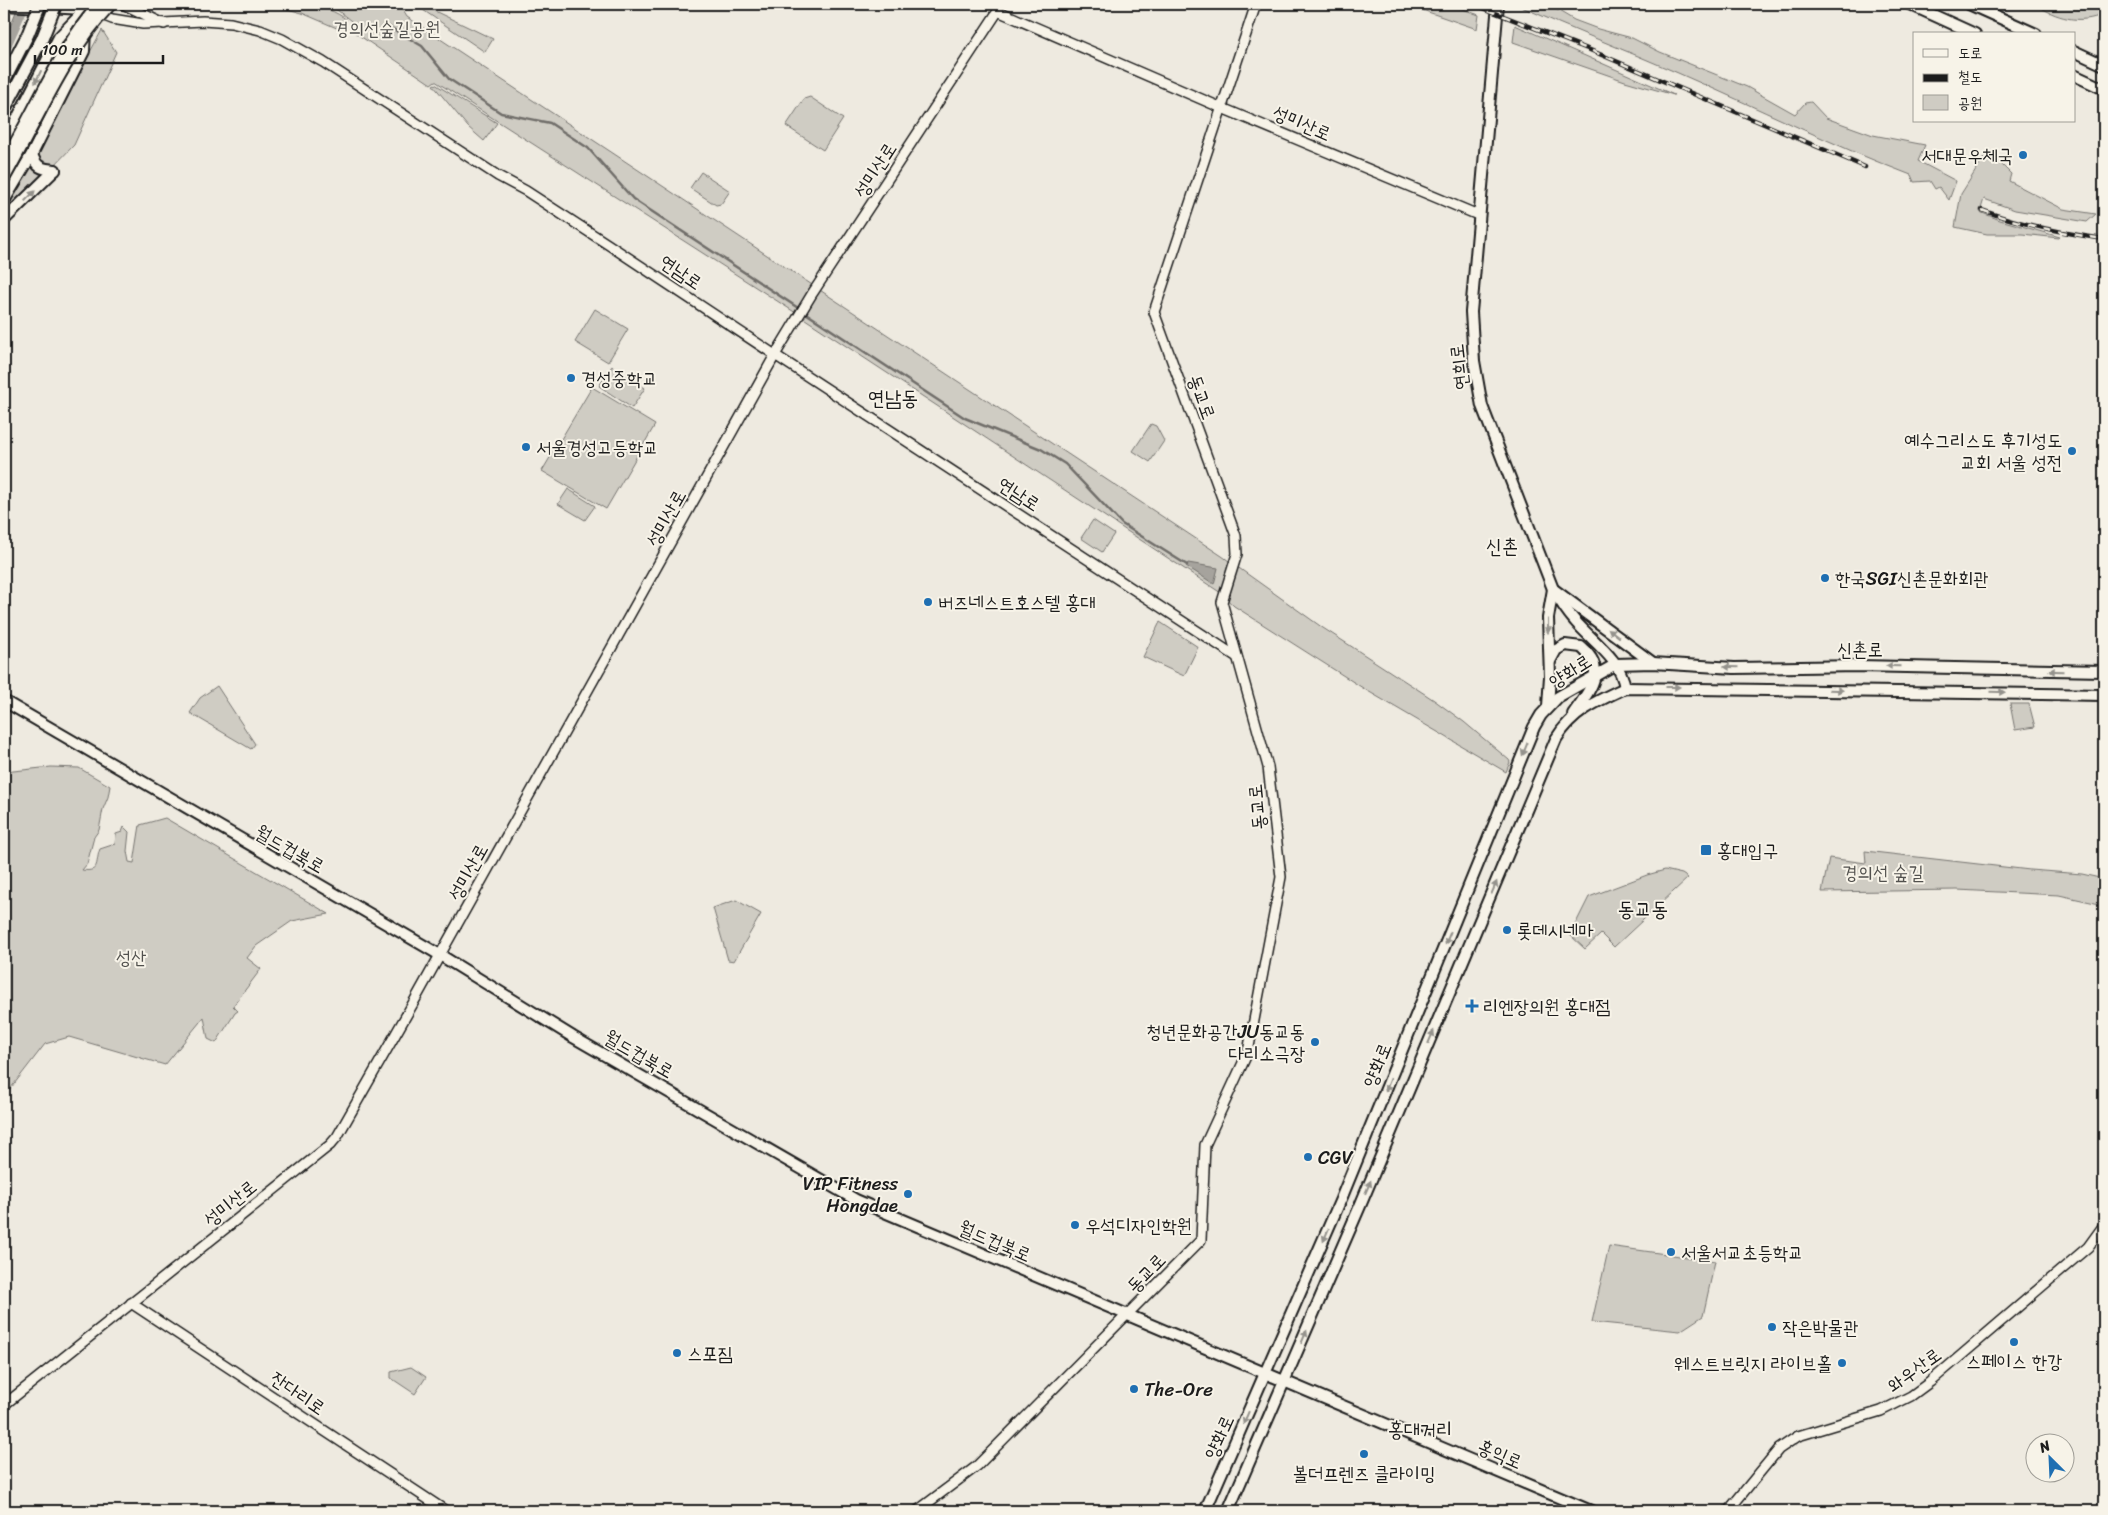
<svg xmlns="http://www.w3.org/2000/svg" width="2108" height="1515" font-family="Sriracha,'Poor Story',sans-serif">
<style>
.green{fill:#cfccc3;stroke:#767470}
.water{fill:#a6a39d;stroke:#6f6d69}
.pier{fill:#eeeae0}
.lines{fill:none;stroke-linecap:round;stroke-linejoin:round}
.stream{stroke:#6f6d69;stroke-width:2.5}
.tertiary-casing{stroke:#1c1c1c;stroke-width:12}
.secondary-casing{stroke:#1c1c1c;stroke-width:14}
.primary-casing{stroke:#1c1c1c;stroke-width:14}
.tertiary{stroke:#f7f3e8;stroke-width:9}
.secondary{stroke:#f7f3e8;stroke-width:10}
.primary{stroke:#f7f3e8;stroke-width:10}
.rail-casing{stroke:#1c1c1c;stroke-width:4.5}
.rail{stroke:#f7f3e8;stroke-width:2.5;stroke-dasharray:8;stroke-linecap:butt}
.primary-bridge-casing{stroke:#1c1c1c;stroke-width:14;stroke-linecap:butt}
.trunk-bridge-casing{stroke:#1c1c1c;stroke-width:15;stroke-linecap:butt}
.primary-bridge{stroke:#f7f3e8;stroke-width:10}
.trunk-bridge{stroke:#f7f3e8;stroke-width:11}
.oneway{fill:#94928c}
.poi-dot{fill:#1f6fb2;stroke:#f7f3e8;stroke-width:2}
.labels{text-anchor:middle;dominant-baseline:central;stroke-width:4;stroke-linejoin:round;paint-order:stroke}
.park-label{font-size:19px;fill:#52514e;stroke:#f7f3e8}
.street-label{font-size:19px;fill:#1c1c1c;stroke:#f7f3e8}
.poi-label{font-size:19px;fill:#1c1c1c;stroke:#f7f3e8;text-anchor:start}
.neighbourhood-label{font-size:20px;fill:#1c1c1c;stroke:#f7f3e8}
.quarter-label{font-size:21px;fill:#1c1c1c;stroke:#f7f3e8}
</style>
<rect width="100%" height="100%" fill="#eeeae0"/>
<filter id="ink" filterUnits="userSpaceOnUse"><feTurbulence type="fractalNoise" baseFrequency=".02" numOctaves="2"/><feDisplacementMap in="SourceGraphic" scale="10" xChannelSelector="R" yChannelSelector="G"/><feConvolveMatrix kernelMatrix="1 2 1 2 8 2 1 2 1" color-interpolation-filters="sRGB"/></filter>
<g filter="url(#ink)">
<!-- green -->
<g class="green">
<path d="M269,4c28,0 55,-2 78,16l-8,9 -37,-16z"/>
<path d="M316,4h65l21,5 5,8 815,539 101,72 111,72 30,22 45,38 1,2 -4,10 -140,-82 -132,-84 -16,-15 -419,-276 -364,-234 -4,3 -80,-54 4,-6 -18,-14z"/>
<path d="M416,4h4l73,35 -8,13 -68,-46z"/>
<path d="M1405,4h44l30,11 -2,14z"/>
<path d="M1517,4h30l27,16 24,9 34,9 28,14 87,35 48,27 10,-11 6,-1 15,16 47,17 52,10 -7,16 38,20 -7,19 -10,-13 -4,2 -5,-8 -16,1 -3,-7c-79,-30 -155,-68 -233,-102 -53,-23 -107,-44 -161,-68z"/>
<path d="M2035,4h69v10c-25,11 -48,4 -69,-10z"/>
<path d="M1515,25l159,70 -49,-14 -112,-39z"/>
<path d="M102,30l14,22 -42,93 -22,23 -18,-13z"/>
<path d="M435,84l62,39 -13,18 -16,-14 -35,-42z"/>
<path d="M810,97l33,22 -20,31 -37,-24 18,-27z"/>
<path d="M1988,151l23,23 -2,7 54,28 33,5 -9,8 -72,-12 -31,-11 -4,13 20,8 60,17 -1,1 -37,-4h-35l-32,-7 6,-33z"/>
<path d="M30,162l16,12 -42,42v-6z"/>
<path d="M701,172l29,19 -9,13 -5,1 -26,-17z"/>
<path d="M595,309l33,20 -20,33 -33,-20z"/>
<path d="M612,366l33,22 -13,20 -33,-22z"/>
<path d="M592,387l63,38 -49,84 -64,-38z"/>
<path d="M1151,424l5,2 8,15 -14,21 -17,-11z"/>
<path d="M568,489l27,17 -10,14 -27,-16z"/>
<path d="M1093,520l21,14 -12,18 -21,-14z"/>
<path d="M1160,622l38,25 -14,29 -41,-19z"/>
<path d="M217,686l38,58 -4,5 -61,-36 10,-15z"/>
<path d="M2010,704h19l6,23 -20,3z"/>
<path d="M51,767l28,1 31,18 -2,11 -5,12 -4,21 -5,7 -7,27 -5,6c19,3 13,-9 18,-21l15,-5 1,-10 6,-2 2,-5 5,5 -2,19 2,11 5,1 6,-38 25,-7 164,96 -37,7 -36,25 -9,12 14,11 -28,37 5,5 -3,2 -19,30 -8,-4 -4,-22 -39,48 -96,-28 -24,7 -41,53v-325z"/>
<path d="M1865,851l165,19 52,4 22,5v26l-45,-10 -102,-5 -135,2 7,-34 37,5z"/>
<path d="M1665,870l17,4 6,4 -74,69 -13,-13 -16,15 -15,-14 19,-38 58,-22z"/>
<path d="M736,900l25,14 -27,47 -6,-1 -15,-52z"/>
<path d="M1609,1246l106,15 -12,55 -23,15 -88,-9z"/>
<path d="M411,1367l15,10 -11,17 -24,-16v-6z"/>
</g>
<!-- water -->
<g class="water">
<path d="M19,4h32l-47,91v-53z"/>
<path d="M1188,563l30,5 -4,16 -28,-18z"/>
</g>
<!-- pier -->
<path class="pier" d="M30,4l20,9 -46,84v-34z"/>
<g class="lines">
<!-- stream -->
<path class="stream" d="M386,25l36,21 27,33 52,34 49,10 38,25 45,51 332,219 76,31 24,15 57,60 65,41"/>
<defs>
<g id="tertiary">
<path d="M87,4l-1,5 26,10 31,5 60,-3 28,2 29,7 22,9 41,23 175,114 28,15 83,54 166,110 462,302"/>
<path d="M123,4l41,20"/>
<path d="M131,1303l315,208"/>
<path d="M4,1405l326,-260 7,-8 74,-130 364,-652 37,-61 186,-283 224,97 256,107"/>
<path d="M917,1511l60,-45 224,-226 4,-95 43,-93 33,-175 -13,-110 -46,-165 15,-48 -1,-18 -82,-224 102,-308"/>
<path d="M1728,1511l51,-62 19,-13 83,-25 30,-15 19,-14 158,-135 16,-22"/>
</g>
<g id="secondary">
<path d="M1498,4l-25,286 -2,22 3,49 8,45 71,183c7,12 13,22 22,32 18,21 46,38 50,67"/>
<path d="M4,5l82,4"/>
<path d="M4,701l436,254 133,82 283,163 735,311"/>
</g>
<g id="primary">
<path d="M1909,4l66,30"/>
<path d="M1969,4l67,30"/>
<path d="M2074,51l30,14"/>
<path d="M2074,75l30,14"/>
<path d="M4,144l55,-107 27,-28"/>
<path d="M32,154c4,13 9,15 23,16"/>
<path d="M4,201l28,-47 52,-103 2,-42"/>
<path d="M4,220l51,-50"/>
<path d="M1550,661l6,-11 9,-5 16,2c28,23 8,44 -8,67"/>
<path d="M1548,706l2,-30 -2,-58 5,-29 100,74"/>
<path d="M1205,1511l136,-312 193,-472 7,-12 17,-18 58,-33 37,-1 81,5 124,-2 246,5"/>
<path d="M1228,1511l132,-305 196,-467c16,-27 41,-38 69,-51l479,7"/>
</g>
</defs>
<!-- tertiary casing -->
<use href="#tertiary" class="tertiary-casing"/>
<!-- secondary casing -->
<use href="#secondary" class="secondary-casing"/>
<!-- primary casing -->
<use href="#primary" class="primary-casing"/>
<!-- tertiary -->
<use href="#tertiary" class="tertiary"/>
<!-- secondary -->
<use href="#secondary" class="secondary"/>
<!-- primary -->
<use href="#primary" class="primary"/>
<defs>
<g id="rail">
<path d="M1473,4l117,46 275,117"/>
<path d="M1982,210c40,15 80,23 122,29"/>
</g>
</defs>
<!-- rail casing -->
<use href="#rail" class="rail-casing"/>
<!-- rail -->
<use href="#rail" class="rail"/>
<defs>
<g id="primary-bridge">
<path d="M4,162c32,-52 54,-112 95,-158"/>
<path d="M4,179c34,-59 60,-125 107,-175"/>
</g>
<g id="trunk-bridge">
<path d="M4,81l24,-47 12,-30"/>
<path d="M4,110l38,-71 14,-35"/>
</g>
</defs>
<!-- primary-bridge casing -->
<use href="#primary-bridge" class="primary-bridge-casing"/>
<!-- trunk-bridge casing -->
<use href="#trunk-bridge" class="trunk-bridge-casing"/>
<!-- primary-bridge -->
<use href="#primary-bridge" class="primary-bridge"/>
<!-- trunk-bridge -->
<use href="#trunk-bridge" class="trunk-bridge"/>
</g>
<!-- one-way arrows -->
<defs><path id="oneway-solid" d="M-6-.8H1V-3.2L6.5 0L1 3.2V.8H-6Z" transform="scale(1.25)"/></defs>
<g class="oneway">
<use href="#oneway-solid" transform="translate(38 77) rotate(116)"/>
<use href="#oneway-solid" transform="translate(30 196) rotate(-45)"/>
<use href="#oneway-solid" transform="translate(1548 626) rotate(90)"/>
<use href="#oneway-solid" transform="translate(1614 633) rotate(-142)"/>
<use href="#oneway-solid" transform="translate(1893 666) rotate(-178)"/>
<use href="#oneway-solid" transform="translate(1731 667) rotate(-178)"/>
<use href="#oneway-solid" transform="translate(2056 671) rotate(-179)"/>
<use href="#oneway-solid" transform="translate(1673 687)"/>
<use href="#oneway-solid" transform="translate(1836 690) rotate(1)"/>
<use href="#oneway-solid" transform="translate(1998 692) rotate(1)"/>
<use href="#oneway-solid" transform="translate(1525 749) rotate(112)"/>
<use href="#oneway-solid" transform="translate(1494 888) rotate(-67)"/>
<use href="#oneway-solid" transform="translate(1448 938) rotate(112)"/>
<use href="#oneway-solid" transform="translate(1431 1037) rotate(-67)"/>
<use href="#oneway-solid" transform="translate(1388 1085) rotate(112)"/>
<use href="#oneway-solid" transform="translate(1368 1187) rotate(-67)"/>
<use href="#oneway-solid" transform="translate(1326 1235) rotate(113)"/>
<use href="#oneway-solid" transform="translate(1304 1337) rotate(-67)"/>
<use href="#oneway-solid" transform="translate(1246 1418) rotate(113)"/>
</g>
</g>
<!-- markers -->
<g class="poi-dot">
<circle cx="2023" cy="155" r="5"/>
<circle cx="571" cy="378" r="5"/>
<circle cx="526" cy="447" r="5"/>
<circle cx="2072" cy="451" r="5"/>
<circle cx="1825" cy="578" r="5"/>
<circle cx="928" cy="602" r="5"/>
<rect x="1700" y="844" width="12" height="12" rx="2.5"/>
<circle cx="1507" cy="930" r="5"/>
<path d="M1469.5 998.5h5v5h5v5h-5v5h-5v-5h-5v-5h5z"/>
<circle cx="1315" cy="1042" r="5"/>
<circle cx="1308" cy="1157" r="5"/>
<circle cx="908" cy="1194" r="5"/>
<circle cx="1075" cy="1225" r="5"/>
<circle cx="1671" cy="1252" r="5"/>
<circle cx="1772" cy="1327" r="5"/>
<circle cx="2014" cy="1342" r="5"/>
<circle cx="677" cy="1353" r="5"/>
<circle cx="1842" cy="1363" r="5"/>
<circle cx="1134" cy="1389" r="5"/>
<circle cx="1364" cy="1454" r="5"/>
</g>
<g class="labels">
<!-- park labels -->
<g class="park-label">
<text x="387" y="28">경의선숲길공원</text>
<text x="1883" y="872">경의선 숲길</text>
<text x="131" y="957">성산</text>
</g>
<!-- street labels -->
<g class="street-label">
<text transform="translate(1302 123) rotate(23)">성미산로</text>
<text transform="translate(875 170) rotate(-57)">성미산로</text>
<text transform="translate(681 272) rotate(34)">연남로</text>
<text transform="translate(1459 367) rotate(-97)">연희로</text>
<text transform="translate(1202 397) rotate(70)">동교로</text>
<text transform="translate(1019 494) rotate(33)">연남로</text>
<text transform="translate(666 518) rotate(-61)">성미산로</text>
<text x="1860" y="649">신촌로</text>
<text transform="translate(1570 671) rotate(-32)">양화로</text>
<text transform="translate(1257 807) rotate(-96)">동교로</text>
<text transform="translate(290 849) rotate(30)">월드컵북로</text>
<text transform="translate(468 872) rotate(-61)">성미산로</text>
<text transform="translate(639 1054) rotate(30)">월드컵북로</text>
<text transform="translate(1377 1065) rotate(-68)">양화로</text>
<text transform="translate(230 1203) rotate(-39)">성미산로</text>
<text transform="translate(995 1241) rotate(23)">월드컵북로</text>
<text transform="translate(1146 1273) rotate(-46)">동교로</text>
<text transform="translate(1914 1370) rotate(-36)">와우산로</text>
<text transform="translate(298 1393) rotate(34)">잔다리로</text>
<text transform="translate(1219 1437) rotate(-66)">양화로</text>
<text transform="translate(1500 1454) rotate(23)">홍익로</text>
</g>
<!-- poi labels -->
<g class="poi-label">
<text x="2013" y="155" text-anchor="end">서대문우체국</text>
<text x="581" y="378">경성중학교</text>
<text x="2062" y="440" text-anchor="end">예수그리스도 후기성도<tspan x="2062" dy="22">교회 서울 성전</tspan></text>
<text x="536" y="447">서울경성고등학교</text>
<text x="1835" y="578">한국SGI신촌문화회관</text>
<text x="938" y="602">버즈네스트호스텔 홍대</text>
<text x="1717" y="850">홍대입구</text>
<text x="1517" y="930">롯데시네마</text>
<text x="1483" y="1006">리엔장의원 홍대점</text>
<text x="1305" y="1031" text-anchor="end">청년문화공간JU동교동<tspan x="1305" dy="22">다리소극장</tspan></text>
<text x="1318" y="1157">CGV</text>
<text x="898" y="1183" text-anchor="end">VIP Fitness<tspan x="898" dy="22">Hongdae</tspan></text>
<text x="1085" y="1225">우석디자인학원</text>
<text x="1681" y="1252">서울서교초등학교</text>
<text x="1782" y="1327">작은박물관</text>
<text x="687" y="1353">스포짐</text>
<text x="2014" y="1361" text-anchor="middle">스페이스 한강</text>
<text x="1832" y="1363" text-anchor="end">웨스트브릿지 라이브홀</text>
<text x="1144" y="1389">The-Ore</text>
<text x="1364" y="1473" text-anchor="middle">볼더프렌즈 클라이밍</text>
</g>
<!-- neighbourhood labels -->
<g class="neighbourhood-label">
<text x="1502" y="546">신촌</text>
<text x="1420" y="1429">홍대거리</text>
</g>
<!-- quarter labels -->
<g class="quarter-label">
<text x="893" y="398">연남동</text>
<text x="1643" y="909">동교동</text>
</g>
</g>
<!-- margin -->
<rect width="2108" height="1515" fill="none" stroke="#f7f3e8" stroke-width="20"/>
<rect x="10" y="10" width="2088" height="1495" fill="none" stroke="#1c1c1c" stroke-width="2" filter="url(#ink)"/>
<!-- legend -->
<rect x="1913" y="32" width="162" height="90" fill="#f7f3e8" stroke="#9f9d96"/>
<rect x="1923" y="49" width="25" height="8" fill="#f7f3e8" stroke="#9f9d96"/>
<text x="1958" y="58" font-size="15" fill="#1c1c1c">도로</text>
<rect x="1923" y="74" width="25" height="8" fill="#1c1c1c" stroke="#9f9d96"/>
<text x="1958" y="82" font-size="15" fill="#1c1c1c">철도</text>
<rect x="1923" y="95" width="25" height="15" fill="#cfccc3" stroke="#9f9d96"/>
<text x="1958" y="108" font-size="15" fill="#1c1c1c">공원</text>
<!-- north arrow -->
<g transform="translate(2050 1458) rotate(336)"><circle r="24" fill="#f7f3e8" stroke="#9f9d96"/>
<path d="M0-4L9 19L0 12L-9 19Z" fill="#1f6fb2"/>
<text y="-8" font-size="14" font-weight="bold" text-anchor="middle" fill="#1c1c1c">N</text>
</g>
<!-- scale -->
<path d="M35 55v8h128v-8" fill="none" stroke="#1c1c1c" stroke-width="2.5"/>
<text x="42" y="55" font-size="15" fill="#1c1c1c" stroke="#f7f3e8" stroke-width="4" paint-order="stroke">100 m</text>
</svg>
